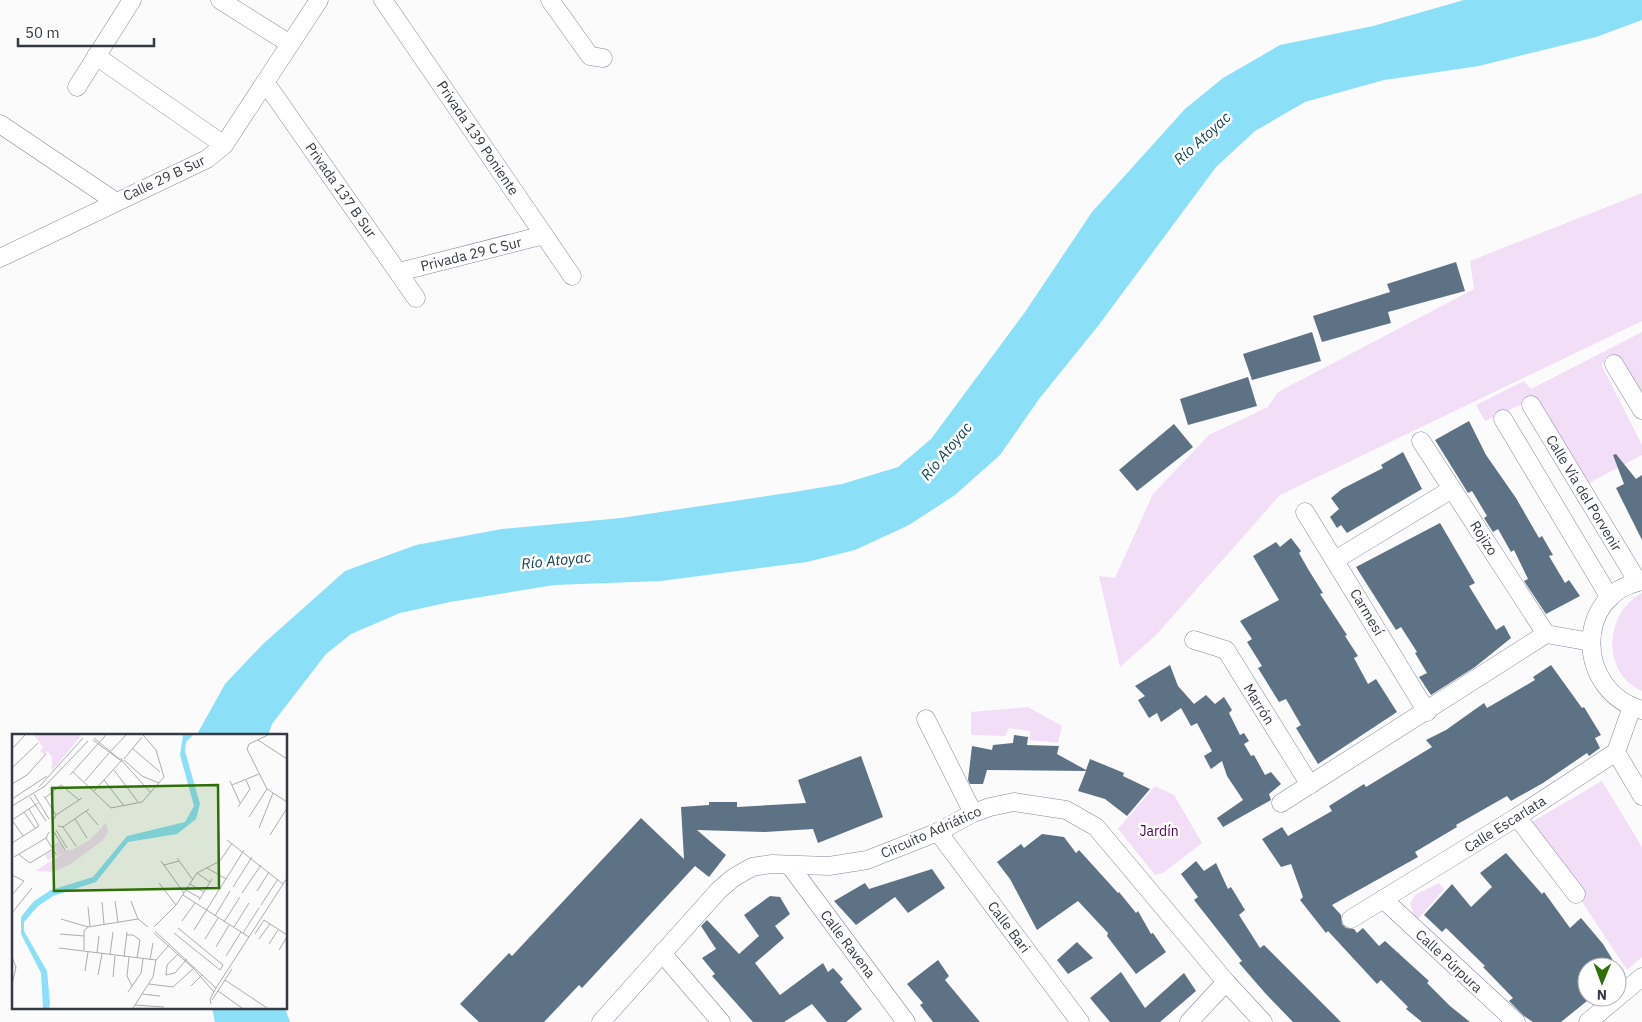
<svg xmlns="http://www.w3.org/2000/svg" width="1642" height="1022" font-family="'IBM Plex Sans',sans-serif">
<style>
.green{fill:#f3def7}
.water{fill:#8be0f7}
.building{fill:#5d7284}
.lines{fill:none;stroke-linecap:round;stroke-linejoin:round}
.street-casing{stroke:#8089a1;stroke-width:19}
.street{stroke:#fff;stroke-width:18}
.labels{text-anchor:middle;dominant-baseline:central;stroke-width:5;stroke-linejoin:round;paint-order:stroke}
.street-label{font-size:14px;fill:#353943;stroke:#fff}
.park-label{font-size:14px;fill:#4b0156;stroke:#fff}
.water-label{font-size:15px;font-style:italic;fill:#104450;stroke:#fff}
.inset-road{fill:none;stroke:#acadb1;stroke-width:1}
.view{fill:#2e6f06;fill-opacity:0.15;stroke:#2e6f06;stroke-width:2.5}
.inset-edge{fill:none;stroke:#353943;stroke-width:2.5}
</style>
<rect width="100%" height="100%" fill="#fbfbfb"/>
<!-- green -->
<g class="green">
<path d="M1642,193v128l-362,174 -124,140 -36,32 -21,-91 16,2 38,-84 56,-59 59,-28 10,-15 196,-103 -4,-28z"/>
<path d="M1642,332v62l-25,-38 -16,8 41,81v10l-53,28 -56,-84 -48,22 -9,-16 48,-24 7,8z"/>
<path d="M1642,593v98c-42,-18 -37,-79 0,-98z"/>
<path d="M1028,707l34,19 -4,17 -28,-3v-9l-21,-3 -4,8 -34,-1v-23z"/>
<path d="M1602,781l40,66v110l-15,13 -97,-147z"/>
<path d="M1155,786l19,9 28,48 -39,30 -8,2 -37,-46z"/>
<path d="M1439,883l5,6 -25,29 -4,-1 -5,-13 5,-9z"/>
</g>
<!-- water -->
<g class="water">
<path d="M1464,0h178v20l-46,17 -117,29 -95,14 -79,22 -50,29 -39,36 -118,159 -59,73 -39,56 -45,40 -46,30 -54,25 -48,12 -146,19 -107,4 -104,17 -50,11 -49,21 -25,20 -54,70 -4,12h-72l29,-52 38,-40 82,-73 71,-26 86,-16 119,-11 173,-26 48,-8 56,-17 33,-28 94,-127 67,-100 93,-103 38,-31 57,-33 93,-19z"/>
<path d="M212,1008h73l5,14h-75z"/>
</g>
<!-- building -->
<g class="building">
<path d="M1456,262l9,29 -77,21 3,11 -69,19 -9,-26 77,-24 -3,-8z"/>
<path d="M1312,332l9,29 -69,19 -9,-26z"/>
<path d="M1248,377l9,29 -69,19 -8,-26z"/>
<path d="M1469,421l17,34 30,43 23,40 3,-2 11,19 -4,1 16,27 4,-3 11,16 -34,18 -22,-33 4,-2 -14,-29 -3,2 -13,-23 -5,3 -9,-14 3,-2 -15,-25 -4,2 -33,-53z"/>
<path d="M1174,424l19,23 -56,44 -18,-21z"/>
<path d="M1403,452l19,37 -75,44 -6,-8 -4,3 -7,-11 9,-8 -8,-11 11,-9 41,-21 -2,-3z"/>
<path d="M1616,454l20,25 6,-4v65l-26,-52 8,-4 -11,-29z"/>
<path d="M1440,523l35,60 -6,3 27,44 8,-5 7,13 -36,29 -44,28 -12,-18 8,-4 -12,-20 2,-1 -16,-25 -5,3 -40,-63z"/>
<path d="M1291,538l10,13 -2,2 9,16 15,24 -3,1 27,41 -2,1 13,20 -4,2 14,26 8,-5 21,33 -79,52 -22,-36 5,-3 -15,-26 -7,3 -21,-34 4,-2 -15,-24 5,-3 -12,-18 39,-21 -26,-44 23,-14 4,5z"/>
<path d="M1170,665l8,21 16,18 12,-9 9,9 9,-7 8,13 -3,3 11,22 4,-2 5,8 -5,3 7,12 3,-1 11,20 6,-3 10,12 -12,10 2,6 -48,27 -6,-9 26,-18 -16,-24 -5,-15 -11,8 -7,-13 8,-5 -15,-28 -6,3 -10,-18 -20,14 -4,-9 -8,5 -11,-18 7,-4 -10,-10z"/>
<path d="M1551,665l31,43 2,-1 17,28 -6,3 5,10 -11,8 -2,-3 -44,30 -32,18 -4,-5 -51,29 1,2 -42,25 3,5 -86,48 9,10 1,9 4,4 8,1 3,4 6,-5 16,18 6,-5 44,40 -2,2 23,23 20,16h-48l-16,-13 2,-2 -27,-27 -4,4 -49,-53 -2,2 -26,-33 3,-3 -12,-33 -10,3 -19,-28 20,-12 6,9 44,-25 -3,-5 35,-22 2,3 66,-40 -6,-7 20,-10 38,-27 3,5 48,-28 -2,-3z"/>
<path d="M1014,735l14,2 -1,8 32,1 -2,8 29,16 4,-11 34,14 -1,3 27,13 -23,27 -22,-17 -27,-8 8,-20 -99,-1 -4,14h-13l-2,-4 4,-34 20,4 1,-5 20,-2z"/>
<path d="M861,756l22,61 -65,26 -5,-14 -48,3 -68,-2 29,25 -17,22 -14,-11 -113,122 -3,-3 -35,37h-65l-19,-18 49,-51 3,3 129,-138 43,41 -3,-52 28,-2v-3h28v5l69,-4 -8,-23z"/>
<path d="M1042,834l22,3 12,16 3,-3 39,43 1,-1 17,21 2,-2 13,23 2,-1 13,19 -30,22 -29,-38 1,-3 -30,-32 -41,29 -27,-51 -13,-17 24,-18 3,4z"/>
<path d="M1506,853l36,41 2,-2 26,36 11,-10 22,26 14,23h-30v34l-26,21h-28l-9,-6 -15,-15 4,-3 -30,-31 2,-1 -39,-38 -4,4 -18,-17 28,-31 19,23 21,-20 -12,-14z"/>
<path d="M1196,861l8,10 12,-8 12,26 3,-2 14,23 -6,5 21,33 4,-3 77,77h-48l-28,-29 -26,-30 3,-2 -48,-61 4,-3 -17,-23z"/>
<path d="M932,869l13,19 -37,25 -13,-16 -39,28 -22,-24 31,-18 4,6z"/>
<path d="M770,896l10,1 10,17 -15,12 9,12 -29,25 25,32 43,-32 5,9 5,-4 10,11 -3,3 22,27 -16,13h-19l-15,-18 -28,18h-31l-41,-46 3,-2 -13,-16 14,-9 -15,-23 6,-6 32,34 20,-18 -15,-21z"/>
<path d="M1077,942l16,16 -25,16 -11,-14z"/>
<path d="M938,960l11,16 -4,4 35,42h-47l-13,-17 3,-2 -16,-19z"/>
<path d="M1121,972l24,36 39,-35 12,18 -36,31h-50l-20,-24z"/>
</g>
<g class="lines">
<defs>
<g id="street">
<path d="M220,0l70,44"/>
<path d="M383,0l189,276"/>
<path d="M550,0l40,56 13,2"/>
<path d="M96,56l128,89"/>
<path d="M265,82l151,216"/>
<path d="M77,87l55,-87"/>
<path d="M0,124l116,78"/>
<path d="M0,258l207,-99 17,-14 95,-145"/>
<path d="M399,272l145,-37"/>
<path d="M1614,364l28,46"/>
<path d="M1531,405l107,177"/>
<path d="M1503,419l107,179"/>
<path d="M1421,441l125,193"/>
<path d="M1305,512l122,200"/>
<path d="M1335,560l117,-71"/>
<path d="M1642,581c-68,13 -67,110 0,129"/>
<path d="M1194,640l32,10 84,135"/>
<path d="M926,719l47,94"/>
<path d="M1616,752l26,44"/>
<path d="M1281,803l265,-169 45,8"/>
<path d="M1517,817l59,77"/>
<path d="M938,832l142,190"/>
<path d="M790,866l116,156"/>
<path d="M1383,899l133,123"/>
<path d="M1351,919l166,-102 99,-65 16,-45"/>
<path d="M662,953l59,69"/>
<path d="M601,1022l118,-132 14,-12 19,-11 20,-3 57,2 38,-6 71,-28 35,-19 17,-6 24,-5 52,8 30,17 130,155 37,40"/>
<path d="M1189,1022l37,-40"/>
<path d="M1588,1022l54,-45"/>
</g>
</defs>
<!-- street casing -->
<use href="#street" class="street-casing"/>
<!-- street -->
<use href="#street" class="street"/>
</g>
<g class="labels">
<!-- street labels -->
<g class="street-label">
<text transform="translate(478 138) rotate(56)">Privada 139 Poniente</text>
<text transform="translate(164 178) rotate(-25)">Calle 29 B Sur</text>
<text transform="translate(341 190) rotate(55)">Privada 137 B Sur</text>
<text transform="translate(471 254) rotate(-14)">Privada 29 C Sur</text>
<text transform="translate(1584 493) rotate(59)">Calle Vía del Porvenir</text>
<text transform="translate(1484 538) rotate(57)">Rojizo</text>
<text transform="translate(1367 612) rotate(59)">Carmesí</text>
<text transform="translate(1259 704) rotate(58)">Marrón</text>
<text transform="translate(1505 824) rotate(-32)">Calle Escarlata</text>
<text transform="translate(931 832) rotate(-24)">Circuito Adriático</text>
<text transform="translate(1009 927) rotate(53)">Calle Bari</text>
<text transform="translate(848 944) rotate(53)">Calle Ravena</text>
<text transform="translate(1449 961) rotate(43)">Calle Púrpura</text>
</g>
<!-- park labels -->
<g class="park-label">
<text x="1159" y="831">Jardín</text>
</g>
<!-- water labels -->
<g class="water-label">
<text transform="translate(1202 138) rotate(-42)">Río Atoyac</text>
<text transform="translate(946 451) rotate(-50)">Río Atoyac</text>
<text transform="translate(556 560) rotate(-6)">Río Atoyac</text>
</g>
</g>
<!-- overview -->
<g transform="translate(12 734)">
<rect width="275" height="275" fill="#fbfbfb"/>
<path d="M22,1h45l1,2 -28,34v-14l-5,-6 -2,4 -5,-4 3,-4zM94,89l2,9 -5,8 -32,24 -18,8 -18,-1 30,-19 -17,8 -3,-5 8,-5 5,4 -5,-9 6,-3 5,8h7l19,-10z" fill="#f3def7"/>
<path d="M171,1h10l-7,7 -1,9 15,53 -4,15 -19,15 -49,8 -32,40 -43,14 -15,10 -14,16v9l23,40 3,32 -1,5h-6l-2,-35 -20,-39v-17l13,-16 17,-11 42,-13 34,-41 58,-14 9,-16 -14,-51z" fill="#8be0f7"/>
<path class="inset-road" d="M256,1l-19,9 -2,5 20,40 20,13M82,4l29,24 -2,-4M81,6l27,20M246,6l29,19M120,14l28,24M0,15l13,-14M98,18l16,-17M112,25l18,-22M112,26l18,16 17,7M111,28l28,31M0,34l26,-25M102,36l24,32M61,38l38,36 31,-6 22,-25 -8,-27 -13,-15M58,41l36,-40M92,46l20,26M73,47l24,-28M218,47l10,22M0,50l15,-9 19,-21M220,51l27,-11M27,53l44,-49M82,57l27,-30M22,60l15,25M32,62l12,19M18,63l16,24M33,64l16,-13 18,15M0,65l35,-23M0,72l33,-20 43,-45M226,73l12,-18 -4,-9M74,77l12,14M12,78l11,16M237,83l18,-28M42,85l2,-4 26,-17M63,85l12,19M0,86l26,-17M0,86l11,16M46,92l5,1 26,-18M51,93l13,19M247,94l14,-35M44,96l11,18M42,98l11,18M258,101l17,-27M34,104l10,16M215,106l56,44M0,109l27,-17 -10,-17M6,120l12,9 23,-14M2,123l32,-19 3,-6M165,124l16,22M149,127l23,32M152,131l15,-4M195,134l19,11M185,139l13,9M0,141l12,6 -12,14M147,149l17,22M178,150l14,8M221,153l19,-30M174,156l14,8M245,157l12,-19M230,159l19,-28M171,161l66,42M187,166l13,-21M103,167l3,21M119,167l7,18 10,8M90,168l2,22M249,171l17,-26M76,173l2,19M0,179l20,-25M203,182l15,-25M49,185l27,8M170,187l13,-18M212,188l16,-25M76,193l50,-8M142,193l22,-22 21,-32 23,-12 12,-18M222,193l15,-24M182,196l50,-80M143,197l61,57M142,199l39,35 21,24M162,199l46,37 3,-5 -45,-37M231,199l16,-25M48,200l24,2M243,200l9,-14 23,15M115,201h6l7,5 -3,18M193,205l13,-21M247,205l11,-15M257,210l9,-14M204,213l13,-22M47,214l97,12M72,216v-19l4,-4M267,216l8,-13M85,219l2,-17M166,220l-11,11 -1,10 9,-2 12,-14M98,221l3,-23M214,222l15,-24M0,223l4,10 -4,18M112,223l3,-25M117,223l-2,19 5,10M138,226l3,-17M73,237l3,-19M86,241l4,-21M101,243l2,-21M213,246l42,28M137,250l24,3 22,-20M179,252l11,-11M206,257l24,17M116,258l13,-19 2,-14M130,260l18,2M200,266l20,-31M199,270l-1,-5 6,-11 71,-110M123,271l29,2M121,274l20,-31 3,-17 13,-15"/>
<path class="view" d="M206,51l1,103 -165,3 -2,-103z"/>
<rect width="275" height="275" class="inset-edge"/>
</g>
<!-- north arrow -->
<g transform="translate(1602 982) rotate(181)"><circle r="24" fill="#ffffff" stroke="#aeb0b4"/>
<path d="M0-4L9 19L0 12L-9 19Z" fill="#2e6f06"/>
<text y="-8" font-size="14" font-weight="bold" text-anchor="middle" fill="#353943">N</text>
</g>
<!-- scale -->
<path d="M18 38v8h136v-8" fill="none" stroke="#353943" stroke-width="2.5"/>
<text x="25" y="38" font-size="15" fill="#353943" stroke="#ffffff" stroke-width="4" paint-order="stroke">50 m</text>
</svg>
